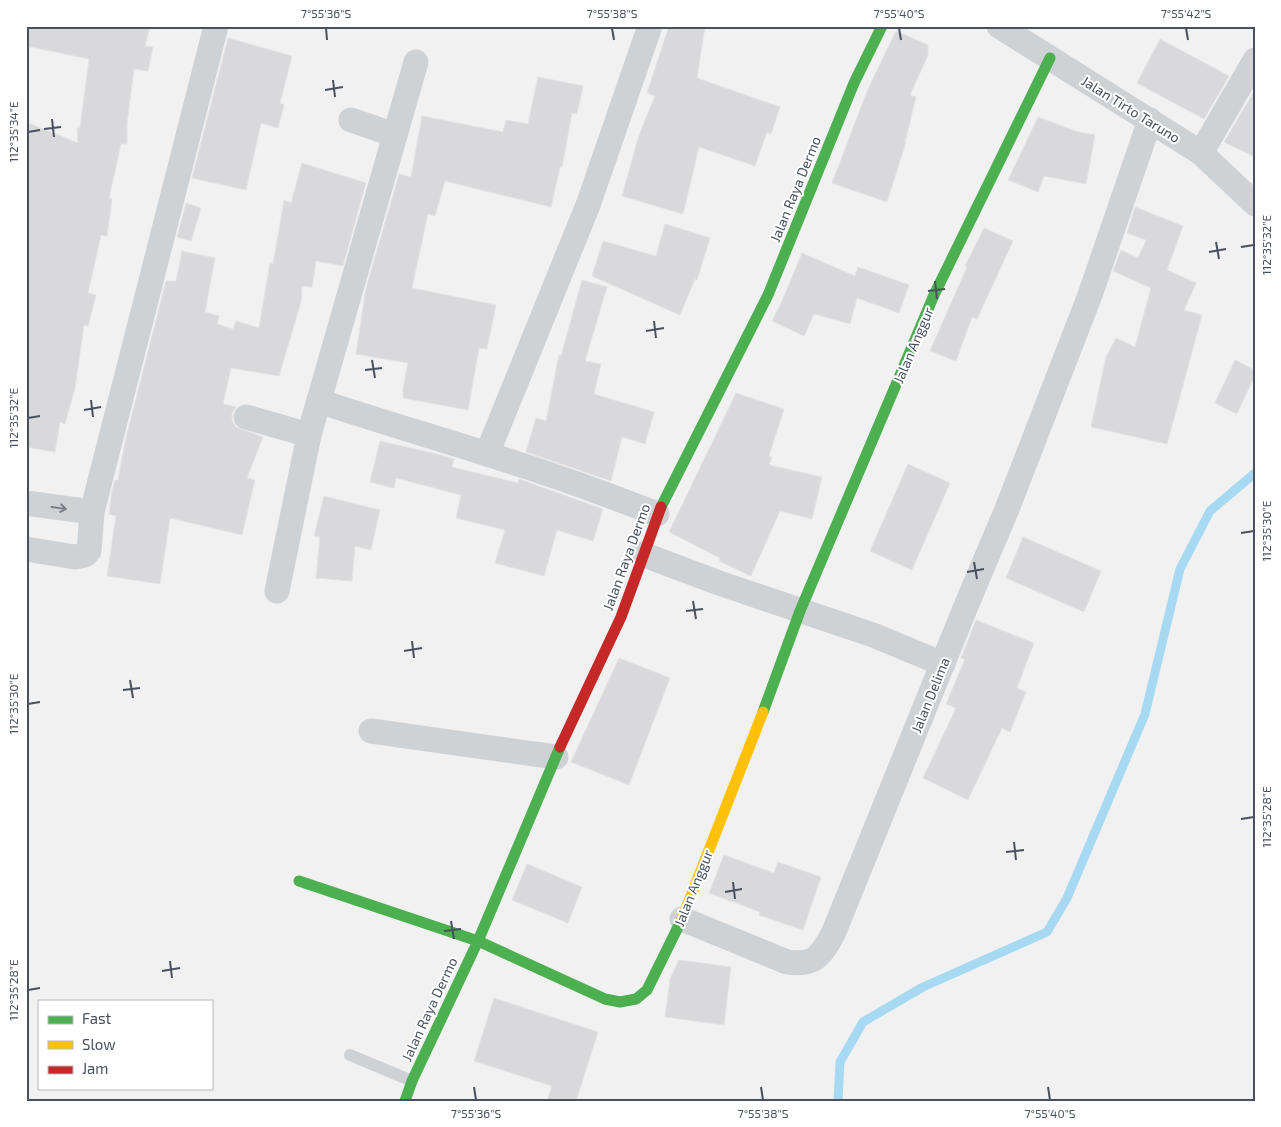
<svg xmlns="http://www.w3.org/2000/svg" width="1281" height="1127" font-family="'Exo 2',sans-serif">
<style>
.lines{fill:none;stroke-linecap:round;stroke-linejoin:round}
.stream{stroke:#a7daf2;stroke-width:9}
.building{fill:#d9d9db;stroke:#e3e3e4}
.lane{stroke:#cfd2d5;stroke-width:12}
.street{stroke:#cfd2d5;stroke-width:25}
.fast{stroke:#4caf50;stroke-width:11}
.slow{stroke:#ffc107;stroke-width:11}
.jam{stroke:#c62828;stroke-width:11}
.oneway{stroke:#777e88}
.ticks{fill:none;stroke:#47515f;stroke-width:2}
.labels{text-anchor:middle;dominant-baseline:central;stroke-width:4;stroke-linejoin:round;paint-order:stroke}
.street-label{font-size:14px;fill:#47515f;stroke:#fff}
.neatline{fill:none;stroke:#47515f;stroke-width:2}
.ticks-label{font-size:12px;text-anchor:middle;fill:#47515f}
</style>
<rect width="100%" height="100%" fill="#f2f1f1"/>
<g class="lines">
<!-- stream -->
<path class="stream" d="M838,1101l2,-39 23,-40 60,-35 124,-55 20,-34 78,-184 35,-145 30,-58 45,-38"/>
</g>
<!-- building -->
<g class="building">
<path d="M26,26h124l-5,20 8,1 -5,24 -14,-2 -7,54v21h-6l-12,54 3,1 -5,37 -6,-1 -13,58 8,2 -8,31 -4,-1 -9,63 -10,36 -5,-2 -5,30 -29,-5v-325l52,21 -1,-15h3l9,-69 -63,-13z"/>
<path d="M669,26h36l-8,52 83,29 -9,27 -4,-2 -12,34 -56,-19 -16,67 -61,-18 17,-61 16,-39 -8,-3z"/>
<path d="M896,31l32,14v10l-18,40 6,2 -11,45h1l-19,60 -55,-19 36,-94z"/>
<path d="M228,38l64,18 -12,47 4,2 -6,23 -17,-5 -15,67 -54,-12z"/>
<path d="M1160,39l69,37 -25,43 -67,-36z"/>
<path d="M538,77l45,9 -6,28 -5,-1 -10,54h-2l-9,40 -106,-26 -10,35 -7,-2 -16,74 84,17 -9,44 -8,-1 -11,62 -65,-12v-10l5,-25 -52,-9 10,-66 33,-114 12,3 11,-61 81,16 3,-12 22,4z"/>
<path d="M1255,90v67l-31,-15z"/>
<path d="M1038,117l40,15 17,3 -9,49 -42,-8 -6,16 -30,-12z"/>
<path d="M302,163l64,20 -23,83 -27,-5 -4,26 -10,-1 -1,16 -22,74 -48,-8 -8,36 13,3 -4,6v7l4,7 27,10 -16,41 8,2 -13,55 -72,-17 -10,66 -53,-8 9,-60 -7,-2 3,-23 3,-11h3l7,-38 41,-161h10l6,-30 33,7 -10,54 14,4 -2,8 16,5 3,-8 23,7 11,-65 3,1 11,-64 7,3z"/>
<path d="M186,203l15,5 -10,33 -14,-4z"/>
<path d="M1135,207l48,19 -16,44 29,13 -12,27 18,5 -35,129 -76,-17 15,-70 10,-19 19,9 16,-59 -38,-17 8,-21 17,8 8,-18 -19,-7z"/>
<path d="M665,224l45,14 -13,42 -2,-1 -15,36 -88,-39 11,-35 53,15z"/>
<path d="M984,228l29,13 -36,78 -5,-2 -16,44 -26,-10 37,-84 -2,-1z"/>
<path d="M802,253l53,23 3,-9 51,18 -10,28 -42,-15 -7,26 -36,-10 -10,22 -32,-15 10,-20z"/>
<path d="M582,280l25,7 -22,74 16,3 -7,30 60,18 -9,32 -23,-7 -11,44 -85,-29 10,-34 10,3 13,-66 2,1z"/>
<path d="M1235,360l20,10v5l-18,39 -22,-11z"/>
<path d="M736,393l48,16 -15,47 3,1 -3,8 53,12 -10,42 -32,-8 -29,65 -32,-15 1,-3 -51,-26z"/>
<path d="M380,441l61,14 13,4 -2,8 66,16 1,-4 84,30 -10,32 -36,-11 -13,46 -49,-13 10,-33 -49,-12 5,-23 -65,-17 -2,10 -24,-6z"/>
<path d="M908,464l42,19 -38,87 -42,-19z"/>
<path d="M324,496l56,14 -9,40 -16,-4 -3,35 -36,-3 4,-41 -6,-1z"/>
<path d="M1023,537l78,34 -17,41 -78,-34z"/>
<path d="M976,620l58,23 -17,45 9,4 -16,40 -8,-4 -34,72 -45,-22 33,-70 -10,-4 19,-45 -4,-1z"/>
<path d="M619,658l51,20 -41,107 -58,-23z"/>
<path d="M724,855l50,18 4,-11 43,15 -18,53 -44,-15 1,-3 -51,-19z"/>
<path d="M527,864l55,23 -14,36 -56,-23z"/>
<path d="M679,960l52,7 -7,58 -59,-8 5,-38z"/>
<path d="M494,998l104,34 -22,69h-29l5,-15 -78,-25z"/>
</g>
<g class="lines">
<!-- lane -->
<path class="lane" d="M350,1055l62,26"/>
<!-- street -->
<g class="street">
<path d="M999,26l202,127 54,51"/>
<path d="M351,120l44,15"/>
<path d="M1201,153l54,-93"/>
<path d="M319,401c56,19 112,35 168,53 58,18 114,38 170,60"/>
<path d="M246,417l63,18"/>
<path d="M487,454l101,-249 62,-179"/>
<path d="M26,503l66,9"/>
<path d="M26,549l49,8 10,-2 4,-4 3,-39 124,-486"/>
<path d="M642,554l77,29 154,52 70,29"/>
<path d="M277,591l32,-156 107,-373"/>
<path d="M371,731l185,26"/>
<path d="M682,919l105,43c27,4 33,-5 46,-28l133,-328 41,-97 83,-214 60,-175"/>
</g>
<!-- fast -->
<g class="fast">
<path d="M661,507l107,-212 86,-212 28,-57"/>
<path d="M763,712l37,-101 134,-316 116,-237"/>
<path d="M299,881l179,60 127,58 15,3 16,-3 11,-9 35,-71"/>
<path d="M405,1101l7,-20 66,-140 82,-194"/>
</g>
<!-- slow -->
<path class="slow" d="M682,919l81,-207"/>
<!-- jam -->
<path class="jam" d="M560,747l61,-130 40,-110"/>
</g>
<!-- one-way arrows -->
<defs><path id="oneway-shaft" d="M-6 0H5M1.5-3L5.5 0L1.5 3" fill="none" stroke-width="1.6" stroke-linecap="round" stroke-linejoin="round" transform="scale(1.25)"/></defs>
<use class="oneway" href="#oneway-shaft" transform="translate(59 508) rotate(8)"/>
<!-- ticks -->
<path class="ticks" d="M326,28l1,12M612,28l2,12M899,28l2,12M1186,28l2,12M333,80l2,17M325,90l18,-3M52,119l2,18M44,129l17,-2M28,132l12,-2M1216,242l3,17M1241,247l13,-2M1209,252l17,-3M935,281l2,18M928,291l17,-2M654,321l2,17M646,331l18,-3M372,360l3,18M365,370l17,-2M91,400l2,17M84,410l17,-3M28,418l12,-2M1241,533l13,-2M974,562l3,17M967,572l17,-3M693,601l3,18M686,611l17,-2M412,641l2,17M404,651l18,-3M130,680l3,18M123,690l17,-2M28,704l12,-2M1241,819l13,-2M1014,842l2,18M1006,852l18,-2M733,882l2,17M725,892l17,-3M451,921l3,18M444,931l17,-2M170,961l2,17M162,971l18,-3M28,990l12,-2M474,1087l2,13M761,1087l2,13M1048,1087l2,13"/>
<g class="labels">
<!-- street labels -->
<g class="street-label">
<text transform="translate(1131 109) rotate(32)">Jalan Tirto Taruno</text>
<text transform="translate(795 189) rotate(-68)">Jalan Raya Dermo</text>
<text transform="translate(913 345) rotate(-67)">Jalan Anggur</text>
<text transform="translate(626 557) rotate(-70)">Jalan Raya Dermo</text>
<text transform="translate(930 695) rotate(-68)">Jalan Delima</text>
<text transform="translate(693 888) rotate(-68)">Jalan Anggur</text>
<text transform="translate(429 1009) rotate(-65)">Jalan Raya Dermo</text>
</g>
</g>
<!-- border -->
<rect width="1281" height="1127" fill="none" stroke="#ffffff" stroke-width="55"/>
<!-- legend -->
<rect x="38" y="1000" width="175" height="90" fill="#ffffff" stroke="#b5b9bf"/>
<rect x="48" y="1016" width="25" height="8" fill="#4caf50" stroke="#b5b9bf"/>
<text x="82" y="1024" font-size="15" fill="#47515f">Fast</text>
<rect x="48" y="1041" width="25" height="8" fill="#ffc107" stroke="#b5b9bf"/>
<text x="82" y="1050" font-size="15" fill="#47515f">Slow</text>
<rect x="48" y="1066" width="25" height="8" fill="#c62828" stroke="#b5b9bf"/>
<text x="82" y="1074" font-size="15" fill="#47515f">Jam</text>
<rect x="28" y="28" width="1226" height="1072" class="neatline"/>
<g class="ticks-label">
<text x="326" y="18">7°55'36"S</text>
<text x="612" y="18">7°55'38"S</text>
<text x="899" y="18">7°55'40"S</text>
<text x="1186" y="18">7°55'42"S</text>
<text transform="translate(14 132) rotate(-90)" y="4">112°35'34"E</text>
<text transform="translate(1267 245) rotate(-90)" y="4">112°35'32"E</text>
<text transform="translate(14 418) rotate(-90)" y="4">112°35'32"E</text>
<text transform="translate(1267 531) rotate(-90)" y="4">112°35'30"E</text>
<text transform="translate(14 704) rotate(-90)" y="4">112°35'30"E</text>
<text transform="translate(1267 817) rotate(-90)" y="4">112°35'28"E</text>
<text transform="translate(14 990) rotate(-90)" y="4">112°35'28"E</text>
<text x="476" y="1118">7°55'36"S</text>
<text x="763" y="1118">7°55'38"S</text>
<text x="1050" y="1118">7°55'40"S</text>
</g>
</svg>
